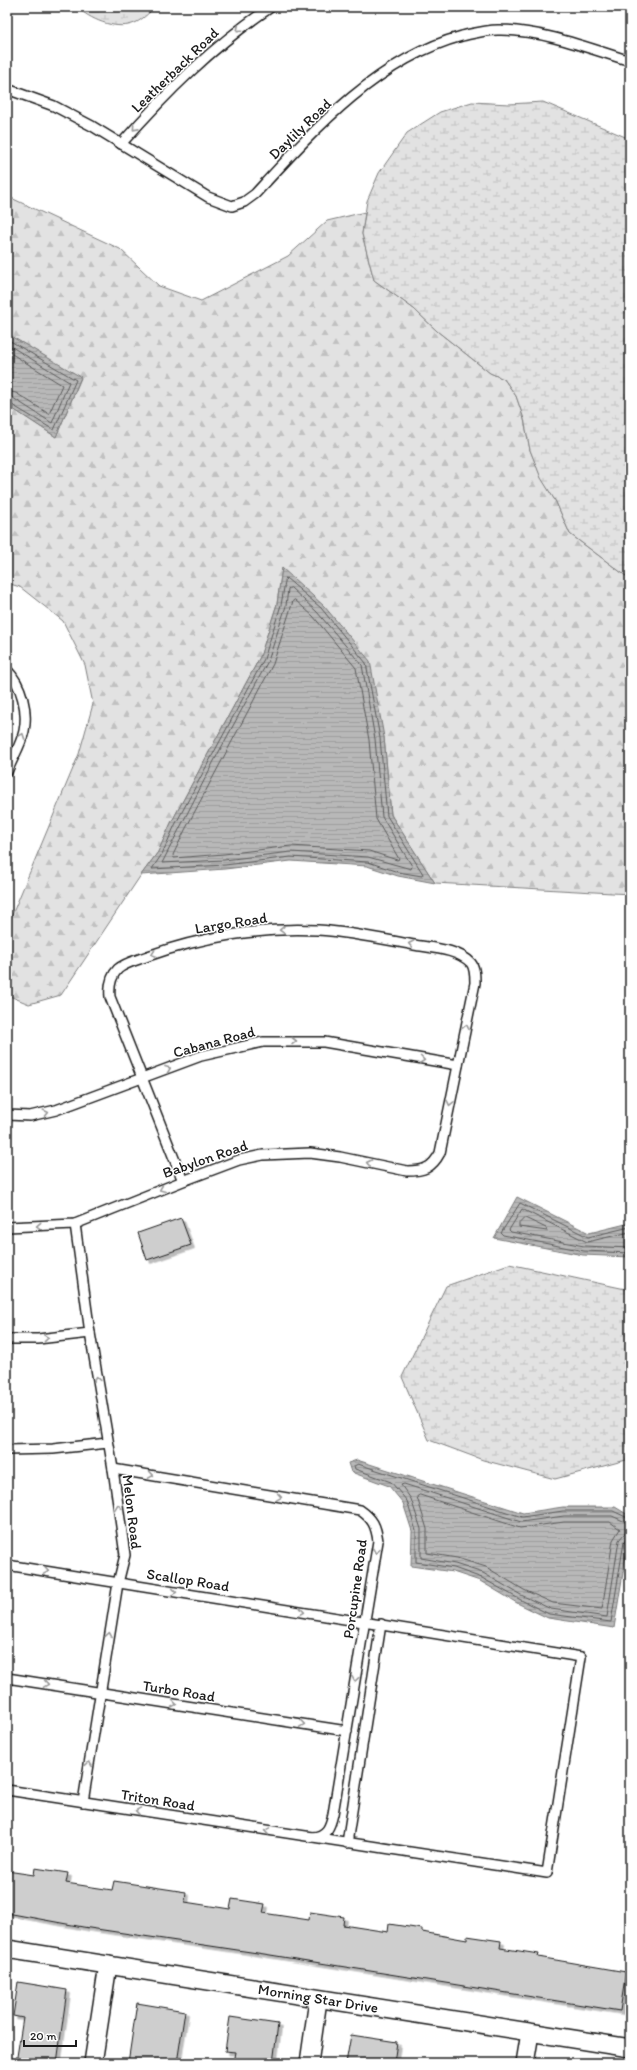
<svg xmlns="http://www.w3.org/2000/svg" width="637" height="2070" font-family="Itim,sans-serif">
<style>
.forest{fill:url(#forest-firs);stroke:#7f7f7f}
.wetland{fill:url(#wetland-marsh);stroke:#7f7f7f}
.water{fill:url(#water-rules);stroke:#7a7a7a}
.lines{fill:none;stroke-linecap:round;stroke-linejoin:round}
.shore{stroke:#5a5a5a;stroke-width:1}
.building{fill:#cecece;stroke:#1c1c1c;filter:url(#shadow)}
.lane-casing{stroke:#1c1c1c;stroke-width:12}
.street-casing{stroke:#1c1c1c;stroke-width:20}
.lane{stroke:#fff;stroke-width:9}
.street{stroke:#fff;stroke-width:17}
.oneway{stroke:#999}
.labels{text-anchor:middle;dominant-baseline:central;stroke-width:3;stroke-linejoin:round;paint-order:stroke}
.street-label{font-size:15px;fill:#1c1c1c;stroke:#fff}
</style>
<defs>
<pattern id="forest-firs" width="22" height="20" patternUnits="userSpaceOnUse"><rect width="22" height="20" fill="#e2e2e2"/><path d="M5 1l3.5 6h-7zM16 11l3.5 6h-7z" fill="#c1c1c1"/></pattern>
<pattern id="wetland-marsh" width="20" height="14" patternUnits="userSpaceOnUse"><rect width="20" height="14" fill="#e2e2e2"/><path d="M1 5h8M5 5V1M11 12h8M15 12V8" fill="none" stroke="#c1c1c1"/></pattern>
<pattern id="water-rules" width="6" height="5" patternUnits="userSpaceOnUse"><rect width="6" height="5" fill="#b8b8b8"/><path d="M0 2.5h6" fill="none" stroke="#9e9e9e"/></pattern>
<filter id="shadow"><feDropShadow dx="3.5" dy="3.5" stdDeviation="0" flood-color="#0004"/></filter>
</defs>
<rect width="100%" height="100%" fill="#fff"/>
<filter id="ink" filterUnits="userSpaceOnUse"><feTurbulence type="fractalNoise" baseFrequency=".025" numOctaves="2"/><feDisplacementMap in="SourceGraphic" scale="8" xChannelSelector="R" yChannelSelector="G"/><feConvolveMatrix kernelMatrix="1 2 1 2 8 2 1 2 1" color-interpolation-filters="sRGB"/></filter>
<g filter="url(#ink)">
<!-- forest -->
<path class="forest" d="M7,196l113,53 39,37 42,15 87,-45 39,-35 38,-9 -3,22 12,46 40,29 23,22 53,42 14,6 12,17 8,23 6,31 11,27 15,25 14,32 60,45v315l-195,-11 -44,-68 -7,-78 -102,-169 -5,36 -17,53 -89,166 -13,29 -17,23 -80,120 -32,9 -22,-9v-68l72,-173 14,-50 -8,-39 -22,-44 -43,-34 -13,-4v-178l49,32 25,-59 -74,-44z"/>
<!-- wetland -->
<g class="wetland">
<path d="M77,7h78c-6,6 -15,15 -23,17 -17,6 -43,-5 -55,-17z"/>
<path d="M472,102l37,2 34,-2 87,37v440l-60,-45 -14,-32 -15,-24 -11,-28 -6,-31 -8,-23 -12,-17 -14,-6 -53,-42 -23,-22 -40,-29 -12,-46 5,-33 12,-28 28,-40 33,-21z"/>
<path d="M509,1264l121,26v169l-75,20 -72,-19 -54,-20 -27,-63 44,-91z"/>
</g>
<!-- water -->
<g class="water">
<path d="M7,334l74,43 -25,60 -49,-32z"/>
<path d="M282,568l42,38 46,55 14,76 7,78 44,68 -37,-7 -31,-10 -76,-5 -66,8 -84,6 17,-23 13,-29 89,-166 17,-53z"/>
<path d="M517,1197l72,36 41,-10v34l-47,-2 -89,-17z"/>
<path d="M357,1460l166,53 40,-6h52l15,9v14l-16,98 -66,-10 -31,-15 -37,-22 -27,-9 -42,-6 1,-35 -9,-28 -14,-17 -38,-14 -3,-9z"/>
</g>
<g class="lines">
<!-- shore -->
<g class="shore">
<path d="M7,339l69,41 -22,50 -47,-28"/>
<path d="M7,344l62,38 -17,41 -39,-25 -6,-1"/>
<path d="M7,351l55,34 -13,29 -33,-21 -9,-2"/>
<path d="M286,578l35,30 45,55 14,75 7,78 36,58 -1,2 -24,-4 -30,-10 -77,-5 -66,8 -73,4 10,-15 13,-29 89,-166 17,-54z"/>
<path d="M291,588l26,24 45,53 13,74 7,78 30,49 -1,3 -43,-12 -77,-5 -67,8 -62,3 52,-102 54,-100 18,-55 2,-17z"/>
<path d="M295,600l18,16 43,52 13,72 7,79 23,40 -2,1 -28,-9 -78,-5 -67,8 -50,4 -1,-3 12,-25 88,-166 20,-63z"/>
<path d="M525,1218l21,10 1,3 -28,-4v-3z"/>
<path d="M630,1227l-42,10 -68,-34 -19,30 2,2 81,16 46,2"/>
<path d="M630,1232l-43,10 -65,-33 -13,21 2,2 73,14 46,2"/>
<path d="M420,1495l100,33 44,-6h46l10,7 -7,11 -11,69 -49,-6 -29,-13 -38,-23 -29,-9 -30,-5v-24l-10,-32z"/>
<path d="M630,1519l-17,-8h-50l-41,6 -164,-53 -4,2 1,3 36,13 16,19 9,30v31l38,6 28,10 37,21 30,15 62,8 13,-80 2,-3 4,-1"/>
<path d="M630,1524l-18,-8h-48l-43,6 -117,-38 -3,1 10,14 10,30v29l34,6 28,9 38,22 30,14 56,8 12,-77 5,-6 6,-1"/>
</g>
</g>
<!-- building -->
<g class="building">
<path d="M181,1218l10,27 -44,15 -9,-27z"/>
<path d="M35,1868l33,5 -2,10 46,7 2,-9 72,11 -1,10 45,7 2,-10 33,5 -2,9 46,7 1,-8 34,5 -1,8 45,7 1,-8 33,5v3l45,8v-4l34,5 -1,7 39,6 -1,3 88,15 -6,39 -356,-57 -181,-27 -76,-14v-42l27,4z"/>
<path d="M18,1982l49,8 -10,73h-41l7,-45 -10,-2z"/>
<path d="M137,2003l48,8 -8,52h-49z"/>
<path d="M230,2017l48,7 -5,39h-40l2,-11 -10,-1z"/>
<path d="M351,2035l46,7 -3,21h-48z"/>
</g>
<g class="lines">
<defs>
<g id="lane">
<path d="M7,89l47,17 38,20 116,71 24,9 12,-4 11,-8c58,-63 122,-135 207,-158 13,-3 26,-7 39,-6 44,1 87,18 129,31"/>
<path d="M121,144c45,-51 93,-99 150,-137"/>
<path d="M7,670c15,15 21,41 17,61 -3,14 -12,28 -17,41"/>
<path d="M7,1115l23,1 26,-6 145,-54 62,-14h61l134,23"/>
<path d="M75,1224l15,109 23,136 12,86 -7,28 -35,219"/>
<path d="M7,1227l68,-3 108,-43 56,-21 24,-5 47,-2 30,4 67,14c17,0 25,-3 33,-18l35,-170c0,-7 0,-15 -4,-20 -13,-14 -40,-15 -57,-18 -32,-6 -64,-13 -96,-15 -57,-3 -117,7 -170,26 -10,4 -22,6 -30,13 -8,8 -9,18 -8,28l73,184"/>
<path d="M7,1339h31l52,-6"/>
<path d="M7,1450l46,-1 55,-6"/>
<path d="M113,1469l247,41c13,9 16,16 18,31l-45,273c-3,13 -6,22 -21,23"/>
<path d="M7,1565l574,92 -34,216 -540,-83"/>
<path d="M7,1678l340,53"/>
<path d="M347,1843l34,-219"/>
</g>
<g id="street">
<path id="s1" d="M7,1949l623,99"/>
<path d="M93,2063l15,-98"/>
<path d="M309,2063l9,-63"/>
<path d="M525,2063l5,-30"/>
</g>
</defs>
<!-- lane casing -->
<use href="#lane" class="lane-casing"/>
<!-- street casing -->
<use href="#street" class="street-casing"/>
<!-- lane -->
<use href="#lane" class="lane"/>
<!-- street -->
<use href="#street" class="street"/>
</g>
<!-- one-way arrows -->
<defs><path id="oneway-chevron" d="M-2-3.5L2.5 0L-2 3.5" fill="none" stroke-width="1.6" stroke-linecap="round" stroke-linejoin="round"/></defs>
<g class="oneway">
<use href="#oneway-chevron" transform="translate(239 29) rotate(140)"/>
<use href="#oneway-chevron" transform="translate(135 128) rotate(132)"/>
<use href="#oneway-chevron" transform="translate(22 736) rotate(-70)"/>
<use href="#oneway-chevron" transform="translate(282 930) rotate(179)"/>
<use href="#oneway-chevron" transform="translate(411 944) rotate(-169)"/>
<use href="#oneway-chevron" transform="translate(154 954) rotate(160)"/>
<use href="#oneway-chevron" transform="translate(466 1027) rotate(-79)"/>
<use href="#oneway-chevron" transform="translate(294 1041)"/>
<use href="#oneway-chevron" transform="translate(422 1060) rotate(8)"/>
<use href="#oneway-chevron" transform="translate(168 1069) rotate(-21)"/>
<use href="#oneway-chevron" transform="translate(450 1103) rotate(102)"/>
<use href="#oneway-chevron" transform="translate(46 1113) rotate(-13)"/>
<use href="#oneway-chevron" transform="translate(369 1163) rotate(-168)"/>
<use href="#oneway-chevron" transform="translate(162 1189) rotate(158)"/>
<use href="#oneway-chevron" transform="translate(39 1226) rotate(176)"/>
<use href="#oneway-chevron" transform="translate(46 1338) rotate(-6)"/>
<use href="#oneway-chevron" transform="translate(97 1379) rotate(-99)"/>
<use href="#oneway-chevron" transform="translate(151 1475) rotate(9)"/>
<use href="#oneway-chevron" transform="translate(279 1497) rotate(9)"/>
<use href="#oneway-chevron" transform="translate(118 1507) rotate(-98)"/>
<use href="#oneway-chevron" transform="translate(376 1551) rotate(100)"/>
<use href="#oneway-chevron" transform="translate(46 1571) rotate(9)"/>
<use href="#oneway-chevron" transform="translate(174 1592) rotate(9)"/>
<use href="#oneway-chevron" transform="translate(302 1612) rotate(9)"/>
<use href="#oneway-chevron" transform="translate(109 1635) rotate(-81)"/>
<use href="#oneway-chevron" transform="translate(355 1679) rotate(99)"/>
<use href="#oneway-chevron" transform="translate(46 1684) rotate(9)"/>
<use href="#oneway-chevron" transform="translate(174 1704) rotate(9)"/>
<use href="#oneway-chevron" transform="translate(302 1724) rotate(9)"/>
<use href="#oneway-chevron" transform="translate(89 1764) rotate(-81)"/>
<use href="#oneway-chevron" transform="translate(138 1811) rotate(-171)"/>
<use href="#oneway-chevron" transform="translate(267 1831) rotate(-171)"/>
</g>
</g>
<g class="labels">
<!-- street labels -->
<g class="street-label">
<text transform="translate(175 70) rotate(-44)">Leatherback Road</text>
<text transform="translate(300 129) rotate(-44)">Daylily Road</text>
<text transform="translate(231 923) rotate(-9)">Largo Road</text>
<text transform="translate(214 1042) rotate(-15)">Cabana Road</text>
<text transform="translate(205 1159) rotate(-19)">Babylon Road</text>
<text transform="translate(132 1512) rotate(83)">Melon Road</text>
<text transform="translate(188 1580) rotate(9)">Scallop Road</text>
<text transform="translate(355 1589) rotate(-82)">Porcupine Road</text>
<text transform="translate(179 1691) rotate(9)">Turbo Road</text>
<text transform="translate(158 1800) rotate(9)">Triton Road</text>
<text stroke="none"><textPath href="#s1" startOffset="315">Morning Star Drive</textPath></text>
</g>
</g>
<!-- margin -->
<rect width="637" height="2070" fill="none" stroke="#fff" stroke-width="24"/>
<rect x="12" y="12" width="613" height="2046" fill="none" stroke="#1c1c1c" stroke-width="1.5" filter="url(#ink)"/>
<!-- scale -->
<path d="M24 2040v6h52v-6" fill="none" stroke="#1c1c1c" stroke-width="2"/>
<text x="30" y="2040" font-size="12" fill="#1c1c1c" stroke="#ffffff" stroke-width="3" paint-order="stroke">20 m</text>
</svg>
